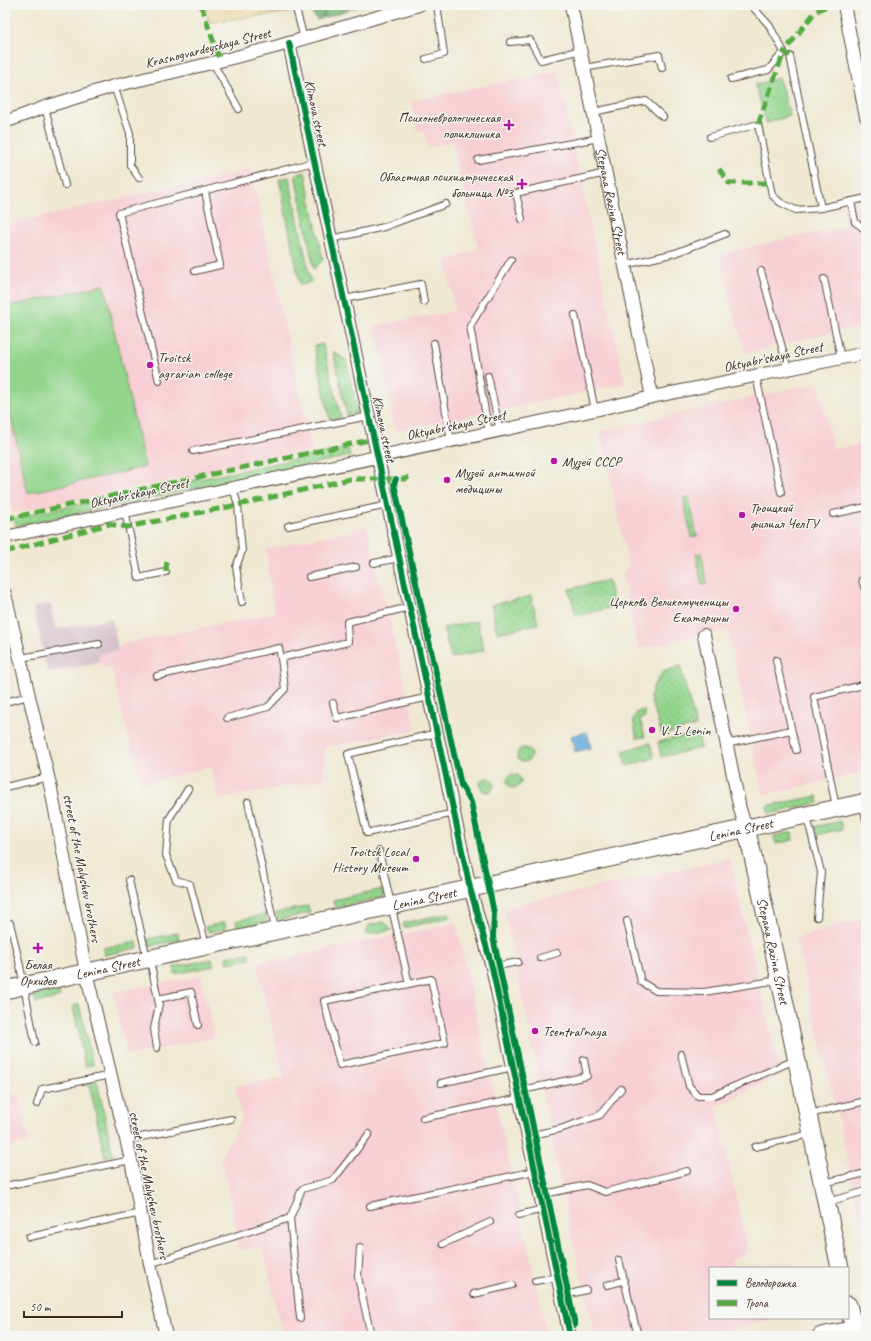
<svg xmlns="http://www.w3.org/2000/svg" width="871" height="1341" font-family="Caveat,sans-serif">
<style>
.built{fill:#f7cfd4}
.industrial{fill:#d2bdc8}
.grass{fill:url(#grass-dots);stroke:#678056}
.forest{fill:url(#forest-firs);stroke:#58704b}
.sand{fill:url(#sand-dots);stroke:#94825e}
.garden{fill:#93d58d;stroke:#678056}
.water{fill:#65acdc;stroke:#506b7d}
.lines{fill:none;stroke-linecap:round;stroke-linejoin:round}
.lane-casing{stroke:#564639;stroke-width:8}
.street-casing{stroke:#564639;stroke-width:14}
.secondary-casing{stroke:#564639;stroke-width:19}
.lane{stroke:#fff;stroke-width:6}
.street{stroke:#fff;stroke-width:12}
.secondary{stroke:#fff;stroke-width:17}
.quiet{stroke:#55ab43;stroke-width:5;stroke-dasharray:10 5;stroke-linecap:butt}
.cycleway-casing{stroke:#f6f6f2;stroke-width:8}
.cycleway{stroke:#00873e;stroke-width:6}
.poi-dot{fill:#b5179e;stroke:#f6f6f2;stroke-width:1.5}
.labels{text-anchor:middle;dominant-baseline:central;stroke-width:3;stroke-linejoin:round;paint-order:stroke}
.street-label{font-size:14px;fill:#3b2a1e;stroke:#f6f6f2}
.poi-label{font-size:14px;fill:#3b2a1e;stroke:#f6f6f2;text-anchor:start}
</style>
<defs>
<pattern id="grass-dots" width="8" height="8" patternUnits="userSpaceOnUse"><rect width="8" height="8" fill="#93d58d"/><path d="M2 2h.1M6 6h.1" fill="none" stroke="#80b779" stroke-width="1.8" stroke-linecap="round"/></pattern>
<pattern id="forest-firs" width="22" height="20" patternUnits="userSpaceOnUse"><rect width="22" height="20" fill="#76b678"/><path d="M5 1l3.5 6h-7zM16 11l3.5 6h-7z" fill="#629462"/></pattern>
<pattern id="sand-dots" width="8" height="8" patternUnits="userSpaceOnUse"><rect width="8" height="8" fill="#eeda9e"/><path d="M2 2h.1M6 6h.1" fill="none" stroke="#cdbb88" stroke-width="1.8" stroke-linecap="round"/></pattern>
</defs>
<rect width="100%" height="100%" fill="#f6f6f2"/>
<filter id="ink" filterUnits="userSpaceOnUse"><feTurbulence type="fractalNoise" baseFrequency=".025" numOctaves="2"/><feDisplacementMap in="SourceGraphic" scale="8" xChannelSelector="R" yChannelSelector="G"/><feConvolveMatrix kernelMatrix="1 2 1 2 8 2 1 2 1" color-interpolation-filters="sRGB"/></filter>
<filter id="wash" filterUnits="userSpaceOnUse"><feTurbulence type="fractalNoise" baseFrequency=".012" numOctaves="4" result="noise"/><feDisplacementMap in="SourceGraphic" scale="16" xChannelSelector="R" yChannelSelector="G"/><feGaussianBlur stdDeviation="0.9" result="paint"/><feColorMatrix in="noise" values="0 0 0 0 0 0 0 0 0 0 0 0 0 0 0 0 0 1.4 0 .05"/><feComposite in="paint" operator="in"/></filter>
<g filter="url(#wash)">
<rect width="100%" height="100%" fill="#efe8d2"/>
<!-- built -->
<g class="built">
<path d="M558,71l18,87 49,226 -230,47 -20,-105 80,-15 -9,-50 32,-12 -7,-32 -7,-21 -11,-54 -26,5 -3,-17 -7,1 -6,-30z"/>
<path d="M251,169l61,282 -299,62 -8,-39v-249z"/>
<path d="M862,204l4,25v98l-34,5 -86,22 -14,-48 -12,-52 69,-16 57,-11 -3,-18z"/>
<path d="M818,383l15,66 33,-6v329l-103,23 -35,-165 -90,19 -16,-75 7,-7 -29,-136z"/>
<path d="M367,527l49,203 -92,18v31l-105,20 -8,-33 -70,19 -30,-117 -12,-5 -2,-9 21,-4 5,-6 151,-31 -8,-64z"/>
<path d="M730,858l50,217 -64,32 32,145 -17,7 2,9h-23v50h61v2l-70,16h-105l-24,-99 -68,-329z"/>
<path d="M866,918v329l-30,-139 -40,-170z"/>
<path d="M456,923l91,410 -14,3h-250l-20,-89 -25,3 -2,-25 -15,-68 21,-38 -7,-33 49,-8 -27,-114z"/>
<path d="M201,976l13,61 -87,19 -14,-64z"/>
<path d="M20,1094l8,48 -23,5v-51z"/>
</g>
<!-- industrial -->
<path class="industrial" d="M50,604l5,25 57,-10 6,31 -20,4 1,9 -51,9 -15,-65z"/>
<!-- grass -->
<g class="grass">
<path d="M779,78l11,38 -24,7 -11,-38z"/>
<path d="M305,172l18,88 -9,9 -19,-94z"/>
<path d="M289,177l22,105 -11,3 -21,-106z"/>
<path d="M323,344l18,74 -11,2 -16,-74z"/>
<path d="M333,352l13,8 12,52 -11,3z"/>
<path d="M348,448l2,8 -334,70 -2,-8z"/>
<path d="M689,497l8,39 -5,2 -9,-40z"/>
<path d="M701,553l6,31 -5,1 -6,-31z"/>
<path d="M608,580l6,27 -38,9 -7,-27z"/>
<path d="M531,596l7,28 -41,9 -6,-28z"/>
<path d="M477,621l7,29 -33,8 -8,-30z"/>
<path d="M680,666l16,60 -34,9 -12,-37 4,-13 9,-13z"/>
<path d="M644,710l1,8 -5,1 5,18 -8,1 -4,-18 4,-8z"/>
<path d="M698,733l3,15 -40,9 -3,-15z"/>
<path d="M650,743l4,15 -27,8 -4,-15z"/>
<circle cx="524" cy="755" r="7"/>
<circle cx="514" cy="781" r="7"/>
<circle cx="487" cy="785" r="7"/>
<path d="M817,796l2,7 -50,11 -2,-8z"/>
<path d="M840,821l2,8 -26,6 -2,-8z"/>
<path d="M792,832l1,8 -17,4 -2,-8z"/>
<path d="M382,889l2,8 -49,11 -2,-8z"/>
<path d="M308,906l2,7 -32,7 -2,-7z"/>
<path d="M449,913l1,4 -46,11 -1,-5z"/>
<path d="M266,914l1,7 -30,7 -1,-7z"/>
<path d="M225,922l1,7 -17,3 -4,-5z"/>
<path d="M384,922l8,8 -27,5 4,-10z"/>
<path d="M178,933l1,7 -30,6 -2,-7z"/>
<path d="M137,942l1,6 -33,7 -2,-7z"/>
<path d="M249,953l1,6 -23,4 -1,-6z"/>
<path d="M212,959l1,7 -38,8 -1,-7z"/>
<path d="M59,989l1,8 -24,6 -2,-8z"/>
<path d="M79,1004l14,61 -8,1 -12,-60z"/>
<path d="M97,1081l16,74 -8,2 -16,-74z"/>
</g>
<!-- forest -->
<path class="forest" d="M306,5h57l-46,15z"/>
<!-- sand -->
<path class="sand" d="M204,5h83l3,7 -81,10z"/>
<!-- garden -->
<path class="garden" d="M104,285l41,182 -117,26 -23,-102v-84z"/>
<!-- water -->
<path class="water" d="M587,732l4,16 -16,4 -4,-16z"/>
</g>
<g filter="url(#ink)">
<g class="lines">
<defs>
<g id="lane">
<path d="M295,5l9,34"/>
<path d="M510,42l20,-2 11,20 40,-10"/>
<path d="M790,56l31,152 45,-10"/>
<path d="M426,59l18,-5 -7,-49"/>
<path d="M213,63l26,46"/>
<path d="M857,66l9,-2"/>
<path d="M584,68l75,-13 3,13"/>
<path d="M731,79l37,-9 16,-18 -15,-27 -18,-20"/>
<path d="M114,86l16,47v32l9,13"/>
<path d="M45,107l20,78"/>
<path d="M593,112l53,-11 17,16"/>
<path d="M710,137l48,-13 14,71 9,8 15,7 25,-2"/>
<path d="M478,160l121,-22"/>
<path d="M851,201l4,21 11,8"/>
<path d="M522,219l-6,-26 90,-20"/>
<path d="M331,239l53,-12 62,-23"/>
<path d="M625,265l50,-12 50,-19"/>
<path d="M195,271l25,-6 -15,-74"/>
<path d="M761,271l27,98"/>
<path d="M824,279l17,79"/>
<path d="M344,299l77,-15 3,18"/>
<path d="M575,315l20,95"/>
<path d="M434,343l17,98"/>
<path d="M488,376l12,55"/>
<path d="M756,376l25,116"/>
<path d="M159,381l-40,-168 195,-51"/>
<path d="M489,433l-19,-107 41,-66"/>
<path d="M193,451l176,-35"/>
<path d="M233,488l5,17 4,46 -6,16 6,35"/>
<path d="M125,511l14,67 27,-6"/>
<path d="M833,514l33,-7"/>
<path d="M288,526l100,-21"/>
<path d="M374,563l25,-5"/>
<path d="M309,577l47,-10"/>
<path d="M862,580l4,13"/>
<path d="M21,658l78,-14"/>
<path d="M776,660l20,90"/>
<path d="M157,676l122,-28 2,10 67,-16 -1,-20 63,-15"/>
<path d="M5,702l24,-6"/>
<path d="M333,703l4,15 92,-21"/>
<path d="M227,718l41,-11 17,-18 -4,-31"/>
<path d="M437,733l-89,21 19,79 87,-20"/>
<path d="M726,744l65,-14"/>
<path d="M5,787l44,-10"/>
<path d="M188,789l-19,30 -3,36 10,25 14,4 16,61"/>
<path d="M248,802l27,127"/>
<path d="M863,804l3,16"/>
<path d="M836,807l-22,-110 49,-12"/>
<path d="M807,817l14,55 -4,45"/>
<path d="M379,851l30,133 -85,17 16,64 105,-22 -14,-64 -22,5"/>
<path d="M129,880l18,78"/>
<path d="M627,921l14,61 15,9 48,1 74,-12"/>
<path d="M10,923l9,38 16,81"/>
<path d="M540,958l17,-5"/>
<path d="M150,960l9,44 -5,25 3,19"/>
<path d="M492,967l26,-5"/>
<path d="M158,999l33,-7 7,33"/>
<path d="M681,1054l8,32 9,10h14l83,-36"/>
<path d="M441,1083l72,-16"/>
<path d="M518,1091l69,-15 -3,-16"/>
<path d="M37,1104l5,-15 69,-14"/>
<path d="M809,1114l57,-13"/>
<path d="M423,1118l97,-20"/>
<path d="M528,1136l32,-7 40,-14 21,-26"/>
<path d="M126,1140l105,-21"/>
<path d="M755,1147l55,-13"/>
<path d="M824,1183l42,-10"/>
<path d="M10,1185l121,-25"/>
<path d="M540,1195l47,-10 18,7 82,-21"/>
<path d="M828,1202l38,-11"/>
<path d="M370,1206l165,-35"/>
<path d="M519,1215l24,-6"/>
<path d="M290,1218l10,100"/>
<path d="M29,1237l112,-24"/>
<path d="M443,1244l47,-22"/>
<path d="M360,1248l-2,29 13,59"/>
<path d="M619,1260l19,76"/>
<path d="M150,1264l140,-46 12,-29 31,-9 36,-46"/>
<path d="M535,1281l23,-4"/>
<path d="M607,1285l16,-4"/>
<path d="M474,1294l38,-9"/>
<path d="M562,1296l24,-6"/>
</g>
<g id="street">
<path id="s1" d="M571,5l81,392"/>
<path d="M844,5l22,112"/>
<path d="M289,43l181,845 22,79 78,369"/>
<path d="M5,122l40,-15 69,-21 106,-25 55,-14 144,-42"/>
<path d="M5,537l590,-127 57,-13 214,-44"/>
<path d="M5,594l46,195 35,183 45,188 19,104 16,72"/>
<path d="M704,635l36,174 6,20"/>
</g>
<g id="secondary">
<path id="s2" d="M746,829l6,23 28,128 60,288"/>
<path id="s3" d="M5,990l861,-188"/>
<path d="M848,1305l8,31"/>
<path d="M821,1336l45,-9"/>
</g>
</defs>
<!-- lane casing -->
<use href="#lane" class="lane-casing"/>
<!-- street casing -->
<use href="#street" class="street-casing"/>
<!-- secondary casing -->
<use href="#secondary" class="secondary-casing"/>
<!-- lane -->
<use href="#lane" class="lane"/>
<!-- street -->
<use href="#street" class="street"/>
<!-- secondary -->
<use href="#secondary" class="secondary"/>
<!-- quiet -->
<g class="quiet">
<path d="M201,5l19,56"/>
<path d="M790,56l-6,-4 31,-40 13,-7"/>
<path d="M758,124l26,-72"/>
<path d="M719,169l10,14h41"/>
<path d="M5,519l369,-80"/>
<path d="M5,552l104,-28 18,3 111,-22 112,-26h55l4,-2"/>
<path d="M166,572l1,-15"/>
</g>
<defs>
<g id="cycleway">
<path d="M289,43l181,845 22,79 78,369"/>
<path d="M396,479l-2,5 67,301 10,17 23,111 -1,24 82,388"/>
</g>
</defs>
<!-- cycleway casing -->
<use href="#cycleway" class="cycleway-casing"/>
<!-- cycleway -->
<use href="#cycleway" class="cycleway"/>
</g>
</g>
<!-- markers -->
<g class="poi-dot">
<path d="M507 119h4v4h4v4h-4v4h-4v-4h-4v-4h4z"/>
<path d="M520 178h4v4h4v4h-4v4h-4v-4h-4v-4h4z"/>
<circle cx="150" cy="365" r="4"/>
<circle cx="554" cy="461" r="4"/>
<circle cx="447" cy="480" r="4"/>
<circle cx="742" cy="515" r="4"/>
<circle cx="736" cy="609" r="4"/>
<circle cx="652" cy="730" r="4"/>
<circle cx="416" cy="859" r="4"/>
<path d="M36 942h4v4h4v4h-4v4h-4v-4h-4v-4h4z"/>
<circle cx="535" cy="1031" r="4"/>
</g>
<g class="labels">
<!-- street labels -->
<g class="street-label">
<text transform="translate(208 48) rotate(-14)">Krasnogvardeyskaya Street</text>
<text transform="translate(316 113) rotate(78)">Klimova street</text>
<text stroke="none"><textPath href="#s1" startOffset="200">Stepana Razina Street</textPath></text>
<text transform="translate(773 357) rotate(-12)">Oktyabr'skaya Street</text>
<text transform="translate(456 425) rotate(-12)">Oktyabr'skaya Street</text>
<text transform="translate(384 429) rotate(78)">Klimova street</text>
<text transform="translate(139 493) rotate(-12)">Oktyabr'skaya Street</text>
<text stroke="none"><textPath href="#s3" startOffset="753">Lenina Street</textPath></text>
<text transform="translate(82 868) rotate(79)">street of the Malyshev brothers</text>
<text stroke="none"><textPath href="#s3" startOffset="429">Lenina Street</textPath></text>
<text stroke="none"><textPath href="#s2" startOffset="125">Stepana Razina Street</textPath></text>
<text stroke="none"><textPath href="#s3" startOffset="105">Lenina Street</textPath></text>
<text transform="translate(149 1185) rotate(78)">street of the Malyshev brothers</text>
</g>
<!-- poi labels -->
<g class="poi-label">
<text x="500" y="117" text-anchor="end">Психоневрологическая<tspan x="500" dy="16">поликлиника</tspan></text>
<text x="513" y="176" text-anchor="end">Областная психиатрическая<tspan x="513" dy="16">больница №3</tspan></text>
<text x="158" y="357">Troitsk<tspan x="158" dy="16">agrarian college</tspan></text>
<text x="562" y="461">Музей СССР</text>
<text x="455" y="472">Музей античной<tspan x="455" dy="16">медицины</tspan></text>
<text x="750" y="507">Троицкий<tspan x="750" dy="16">филиал ЧелГУ</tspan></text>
<text x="728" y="601" text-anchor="end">Церковь Великомученицы<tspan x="728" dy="16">Екатерины</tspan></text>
<text x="660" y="730">V. I. Lenin</text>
<text x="408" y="851" text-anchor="end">Troitsk Local<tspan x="408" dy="16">History Museum</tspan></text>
<text x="38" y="964" text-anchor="middle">Белая<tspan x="38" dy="16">Орхидея</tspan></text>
<text x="543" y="1031">Tsentral'naya</text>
</g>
</g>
<!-- margin -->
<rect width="871" height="1341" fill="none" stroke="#f6f6f2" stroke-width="20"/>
<!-- legend -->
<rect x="709" y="1267" width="140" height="52" fill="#f6f6f2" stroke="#aba49d"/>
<rect x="717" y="1280" width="20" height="6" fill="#00873e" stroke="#aba49d"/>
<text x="745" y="1287" font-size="12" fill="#3b2a1e">Велодорожка</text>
<rect x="717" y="1300" width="20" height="6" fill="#55ab43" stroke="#aba49d"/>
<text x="745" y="1307" font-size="12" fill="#3b2a1e">Тропа</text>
<!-- scale -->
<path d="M24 1311v6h98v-6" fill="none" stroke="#3b2a1e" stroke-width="2"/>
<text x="30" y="1311" font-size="12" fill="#3b2a1e" stroke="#f6f6f2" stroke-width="3" paint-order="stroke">50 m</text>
</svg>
